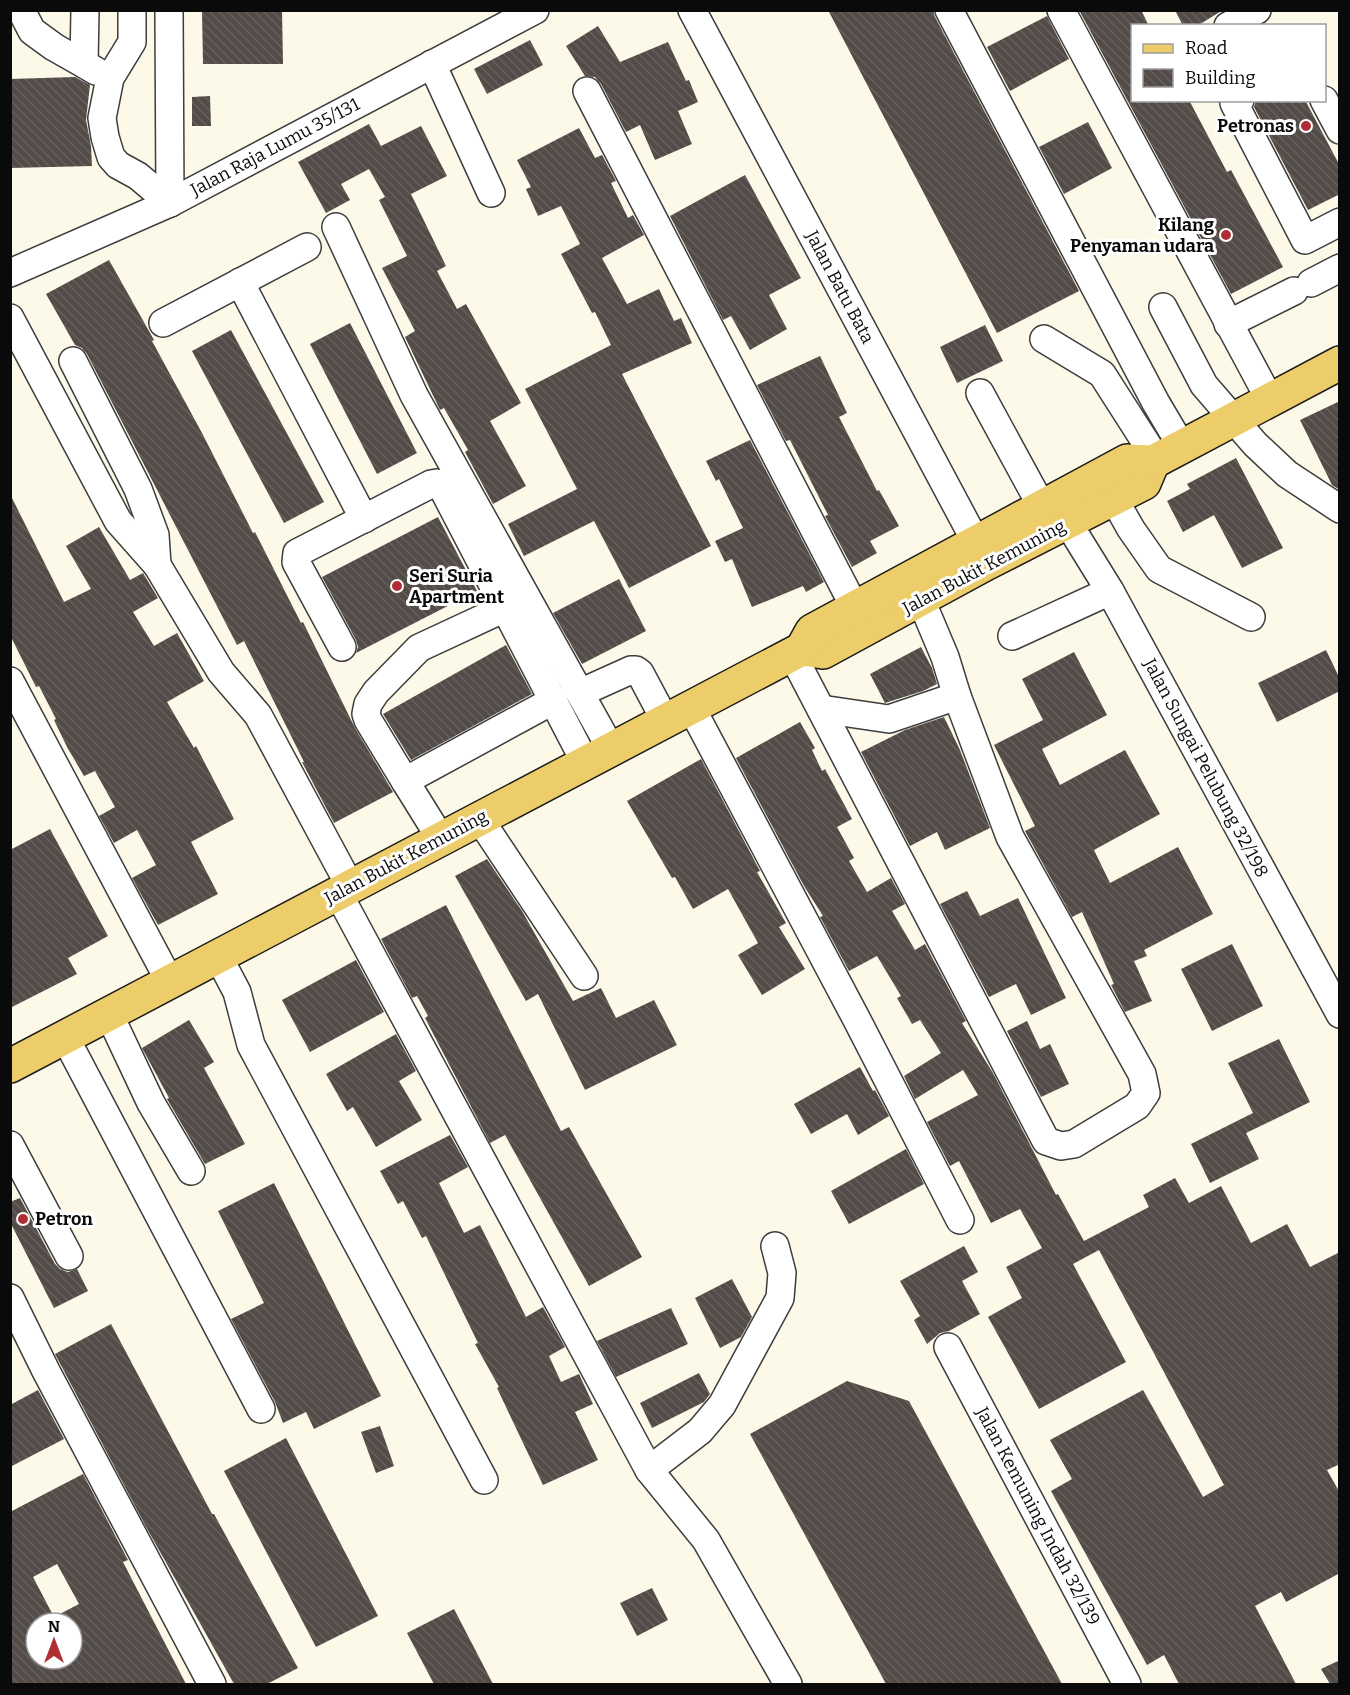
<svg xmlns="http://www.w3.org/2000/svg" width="1350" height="1695" font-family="Bitter,serif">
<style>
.building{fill:url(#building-back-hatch);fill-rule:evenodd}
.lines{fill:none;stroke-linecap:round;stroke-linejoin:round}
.minor-casing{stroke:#3d3d3d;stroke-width:30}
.major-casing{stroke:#1b1b1b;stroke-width:36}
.minor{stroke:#fff;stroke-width:27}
.major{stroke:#edcd69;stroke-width:33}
.poi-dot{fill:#ae2e34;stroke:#fff;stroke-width:2}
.labels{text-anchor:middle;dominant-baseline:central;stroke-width:6;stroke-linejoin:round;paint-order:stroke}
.poi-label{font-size:18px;font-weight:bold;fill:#0a0a0a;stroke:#fff;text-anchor:end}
.street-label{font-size:18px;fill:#0a0a0a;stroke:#fff}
</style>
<defs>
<pattern id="building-back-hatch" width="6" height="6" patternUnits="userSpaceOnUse" patternTransform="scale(1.5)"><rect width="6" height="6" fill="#524b47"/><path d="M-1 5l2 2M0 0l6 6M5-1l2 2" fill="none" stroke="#66605d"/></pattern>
</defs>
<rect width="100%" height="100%" fill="#fdf9e9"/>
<!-- building -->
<g class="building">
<path d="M202,10h80l1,54h-80z"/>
<path d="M828,10h105l2,7 144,274 -82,42z"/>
<path d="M1079,10h62l8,16h-17v74h57l38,72 4,-2 52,97 -52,27z"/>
<path d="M1175,10h48l-26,16h-14z"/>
<path d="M1047,16l22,43 -59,32 -23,-44z"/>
<path d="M598,26l22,36 48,-20 18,39 3,-1 9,22 -20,9 14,33 -37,16 -15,-35 -14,7 -25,-48 -6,-7 -10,-1 -19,-30z"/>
<path d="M530,40l13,25 -56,29 -13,-25z"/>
<path d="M75,77l15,8 -4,35 5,26 1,20 -82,2v-89z"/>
<path d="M210,96l1,30h-19v-29z"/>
<path d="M1256,100h49l35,66v28l-32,16 -54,-103z"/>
<path d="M1088,122l24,46 -48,26 -25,-47z"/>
<path d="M369,124l12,22 40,-20 26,50 -36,18 35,72 -9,5 20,38 9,-5 55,99 -31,18 36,65 -33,18 -28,-52 3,-2 -24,-42 -4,2 -35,-73 10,-6 -33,-63 25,-12 -28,-56 6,-3 -16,-28 -28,15 9,16 -24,13 -28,-51z"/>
<path d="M579,128l16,30 7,-3 14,26 -5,2 17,35 5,-3 11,20 -42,23 25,46 32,-15 15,32 7,-3 11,25 -70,31 89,172 -82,42 -35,-67 -70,35 -16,-32 69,-35 -52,-100 86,-44 -16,-33 -3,1 -31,-59 19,-10 -19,-38 -23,10 -12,-27 5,-2 -14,-27z"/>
<path d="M745,175l56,103 -32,17 18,34 -37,21 -19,-34 -8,4 -53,-104z"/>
<path d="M109,260l45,80 -2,1 50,92 51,100 2,-1 46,91 2,-1 52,106 38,64 -59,31 -32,-61h2l-60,-121 -7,4 -150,-291 -5,-6 -7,-3 -29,-51z"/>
<path d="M350,323l67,130 -40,21 -67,-130z"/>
<path d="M985,325l18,36 -46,22 -17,-36z"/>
<path d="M231,330l93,172 -40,21 -92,-172z"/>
<path d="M820,356l27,57 -8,4 38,74 2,-1 20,36 -29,15 7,12 -25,14 -27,-51 3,-1 -38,-75 -4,1 -29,-56z"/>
<path d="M1340,401v89l-8,-5 -32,-65z"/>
<path d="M750,440l74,142 -18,10 -3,-6 -51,21 -20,-48 -7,3 -10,-21 28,-13 -24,-49 -3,2 -10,-20z"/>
<path d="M1236,458l47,90 -41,20 -28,-53 -31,17 -16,-31 23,-12 -3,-5z"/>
<path d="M10,494l54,108 27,-13 -25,-43 33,-19 31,53 13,-7 15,25 -25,14 21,34 23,-13 27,48 -37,21 27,46 2,-2 38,73 -43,23 27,52 -60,31 -26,-47 24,-13 -19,-35 -23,13 -15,-27 16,-9 -20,-36 -11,5 -17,-29 -13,-27 2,-1 -17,-33 -3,1 -26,-52z"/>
<path d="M438,517l39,74 -121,62 2,-6 -2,-7 -34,-63z"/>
<path d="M619,579l27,52 -64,33 -29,-51z"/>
<path d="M506,645l26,49 -121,66 -28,-46z"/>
<path d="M921,647l11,21 5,16 -14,7 -38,12 -15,-29z"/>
<path d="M1326,650l14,29v12l-63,31 -19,-39z"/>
<path d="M1074,652l33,63 -65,34 18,36 65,-35 35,64 -66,36 16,33 68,-36 35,67 -69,36 3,6 -13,5 18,40 -27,11 -14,-27 3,-1 -32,-72 -10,5 -47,-86 10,-5 -41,-81 49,-25 -21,-41z"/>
<path d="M944,717l16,33 30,78 -45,22 -8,-18 -27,14 -49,-94 44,-22z"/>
<path d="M800,722l15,26 -3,2 10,21 3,-2 27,50 -15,8 17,31 -5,3 18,31 24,-14 14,26 -13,7 23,39 10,-6 41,77 -4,2 31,50 63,122 2,-1 26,47 65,-34 -6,-12 32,-17 14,25 32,-17 30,57 36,-19 23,43 30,-15v212l-13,6 13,23v80l-54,29 -5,-10 -26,14 41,78h-117l-15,-29 -17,10 -96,-174 21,-12 -22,-39 93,-50 60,107 21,-12 -125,-235 -26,14 53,98 -87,47 -51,-92 34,-19 -16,-31 36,-19 -22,-39 -29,14 -32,-62 -9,5 -23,-44 51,-27 -15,-25 -48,29 -11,-23 37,-23 -21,-33 -8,4 -15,-26 4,-2 -24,-40 -28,15 -29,-54 3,-1 -19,-30 -68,-128z"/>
<path d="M701,759l59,112 -3,1 29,51 -7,4 26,42 -43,26 -24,-40 20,-12 -30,-54 -35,20 -18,-32 -3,1 -45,-77z"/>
<path d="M50,829l58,107 -40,22 9,16 -67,34v-158z"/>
<path d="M487,859l35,52 51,90 28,-13 15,30 38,-18 23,45 -92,45 -47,-96 -12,7 -71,-125z"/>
<path d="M967,891l13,25 38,-18 48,100 -35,17 -15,-31 -27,13 -49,-93z"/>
<path d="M446,905l115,226 8,-4 73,130 -53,29 -84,-151 -15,8 -65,-125 3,-2 -11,-20 -5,2 -31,-59z"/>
<path d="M1232,944l31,62 -51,25 -31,-62z"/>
<path d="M356,960l28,52 -74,40 -28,-52z"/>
<path d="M189,1020l25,42 -10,6 41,76 -40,20 -38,-65 2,-1 -27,-50z"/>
<path d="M1027,1021l13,28 10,-5 19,40 -28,13 -34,-66z"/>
<path d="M396,1034l20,37 -17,10 23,39 -46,27 -23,-40 -6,4 -21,-37z"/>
<path d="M1279,1039l31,63 -64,31 13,26 -49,24 -19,-39 62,-31 -25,-50z"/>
<path d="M860,1067l13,24 2,-1 14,26 -31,19 -11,-21 -36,20 -17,-30z"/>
<path d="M450,1135l18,32 -29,16 25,50 16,-8 46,92 17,-10 22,40 -16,9 12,26 18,-8 14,30 -18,8 23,48 -55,25 -46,-97 2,-1 -24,-43 3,-1 -52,-107 -4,2 -19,-37 -5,3 -18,-33z"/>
<path d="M906,1149l18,35 -75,40 -18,-33z"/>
<path d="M274,1183l107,213 -67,33 -8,-17 -23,11 -8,-21 -44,-83 33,-16 -46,-92z"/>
<path d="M20,1198l35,66 5,5 8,3 9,-3 11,22 -34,17 -44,-86v-20z"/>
<path d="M964,1246l14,26 -16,9 18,33 -31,17 -9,2 -13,11 -13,-24 6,-4 -20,-35z"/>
<path d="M732,1279l20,38 -11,20 -21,11 -25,-50z"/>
<path d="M671,1308l17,36 -72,33 -19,-36z"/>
<path d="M111,1324l101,190h2l84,154 -31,16h-33l-89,-159 -90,-171z"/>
<path d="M699,1373l11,21 -6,8 -52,26 -12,-25z"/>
<path d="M847,1381l62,20 153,283h-176l-136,-250z"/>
<path d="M38,1390l26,49 -54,28v-62z"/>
<path d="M380,1426l14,40 -18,7 -15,-41z"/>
<path d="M286,1438l92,178 -62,31 -92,-176z"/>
<path d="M83,1474l45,86 -5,2 63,122h-176v-172zM57,1564l22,40 -25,13 -21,-40zM36,1623h36v36h-36z"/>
<path d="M652,1588l16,32 -31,16 -17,-33z"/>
<path d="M454,1609l39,75h-59l-27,-51z"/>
<path d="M1340,1660v24h-10l-9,-15z"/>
</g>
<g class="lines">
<defs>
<g id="minor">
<path d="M21,10l11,21 22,16 30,17"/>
<path d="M85,10l-1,54 12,7"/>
<path d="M132,10v32l-22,36 -8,40 3,19 6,20 7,8 20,11 32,27"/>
<path d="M169,10l1,193"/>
<path d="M692,10l293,549"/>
<path d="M949,10l207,393 26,44"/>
<path d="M1061,10l209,390"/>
<path d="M1228,26l29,-16"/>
<path d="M432,64l59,129"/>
<path d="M587,91l268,517"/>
<path d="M1240,100l-6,3 71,137 35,-18"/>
<path d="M1324,100l16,30"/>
<path d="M336,227l78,168 197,354"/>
<path d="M10,273l160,-70 365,-193"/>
<path d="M240,282l124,237"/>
<path d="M1311,283l29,-15"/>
<path d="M1163,307l41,78 51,59 32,30 53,35"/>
<path d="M10,318l108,203 39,44 64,107 37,43 92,171"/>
<path d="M163,323l144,-76"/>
<path d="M1228,324l66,-33"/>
<path d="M1044,339l58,35 55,86"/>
<path d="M73,361l65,128 17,46 2,30"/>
<path d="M980,393l62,114"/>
<path d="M1114,499l17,30 28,40 92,48"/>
<path d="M1068,523l42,68 230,423"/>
<path d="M1012,636l98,-45"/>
<path d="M342,647l-46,-85 1,-9 134,-69 6,-1 5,4 143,275"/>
<path d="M792,654l254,487 15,5 13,-2 63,-38 9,-13 -4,-19 -132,-237 -53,-141 -12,-39 -24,-57"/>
<path d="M10,681l160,301"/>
<path d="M580,693l51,-23h5l4,3 25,47"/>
<path d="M691,707l165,311 104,202"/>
<path d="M821,709l68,10 68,-23"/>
<path d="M405,781l-37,-61 -2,-6 2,-10 8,-12 43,-44 86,-40"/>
<path d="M479,818l105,158"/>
<path d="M441,839l-36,-58 149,-81"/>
<path d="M338,893l311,577 57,70 82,144"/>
<path d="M218,956l19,36 14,53 233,435"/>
<path d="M109,1014l42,89 40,68"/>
<path d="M65,1037l196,372"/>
<path d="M10,1145l59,111"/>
<path d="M10,1298l36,73 166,313"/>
<path d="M948,1347l179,337"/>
<path d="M649,1470l51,-39 22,-26 58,-107 2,-25 -7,-27"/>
</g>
<g id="major">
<path d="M802,649l21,3 164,-89 157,-80 9,-21"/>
<path d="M10,1066l792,-417 10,-18 315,-170 26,1 187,-99"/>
</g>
</defs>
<!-- minor casing -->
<use href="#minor" class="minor-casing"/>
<!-- major casing -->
<use href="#major" class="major-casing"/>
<!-- minor -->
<use href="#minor" class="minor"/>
<!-- major -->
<use href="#major" class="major"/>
</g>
<!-- markers -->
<g class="poi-dot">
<circle cx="1306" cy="126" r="6"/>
<circle cx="1226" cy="235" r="6"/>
<circle cx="397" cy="586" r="6"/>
<circle cx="23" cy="1219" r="6"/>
</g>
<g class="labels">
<!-- poi labels -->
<g class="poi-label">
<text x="1294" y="126">Petronas</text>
<text x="1214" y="225">Kilang<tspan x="1214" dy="21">Penyaman udara</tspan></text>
<text x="409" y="576" text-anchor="start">Seri Suria<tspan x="409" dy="21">Apartment</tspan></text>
<text x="35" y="1219" text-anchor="start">Petron</text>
</g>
<!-- street labels -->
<g class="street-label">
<text transform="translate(275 147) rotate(-28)">Jalan Raja Lumu 35/131</text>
<text transform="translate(840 287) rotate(62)">Jalan Batu Bata</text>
<text transform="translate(984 567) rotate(-28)">Jalan Bukit Kemuning</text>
<text transform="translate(1206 768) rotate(62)">Jalan Sungai Pelubung 32/198</text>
<text transform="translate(406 857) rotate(-28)">Jalan Bukit Kemuning</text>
<text transform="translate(1038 1516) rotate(62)">Jalan Kemuning Indah 32/139</text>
</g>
</g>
<!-- border -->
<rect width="1350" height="1695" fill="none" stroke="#0a0a0a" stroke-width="24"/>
<!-- legend -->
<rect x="1131" y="24" width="195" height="78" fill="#ffffff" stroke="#9d9d9d" stroke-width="1.5"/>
<rect x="1143" y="44" width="30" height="9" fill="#edcd69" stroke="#9d9d9d" stroke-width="1.5"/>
<text x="1185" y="54" font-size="18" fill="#0a0a0a">Road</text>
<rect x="1143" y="69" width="30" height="18" fill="url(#building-back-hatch)" stroke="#9d9d9d" stroke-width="1.5"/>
<text x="1185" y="84" font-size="18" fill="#0a0a0a">Building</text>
<!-- north arrow -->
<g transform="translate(54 1641)"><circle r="28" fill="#ffffff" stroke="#9d9d9d" stroke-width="1.5"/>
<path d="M0-4.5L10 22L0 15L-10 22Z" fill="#ae2e34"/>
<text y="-9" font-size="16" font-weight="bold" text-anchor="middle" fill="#0a0a0a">N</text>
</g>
</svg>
